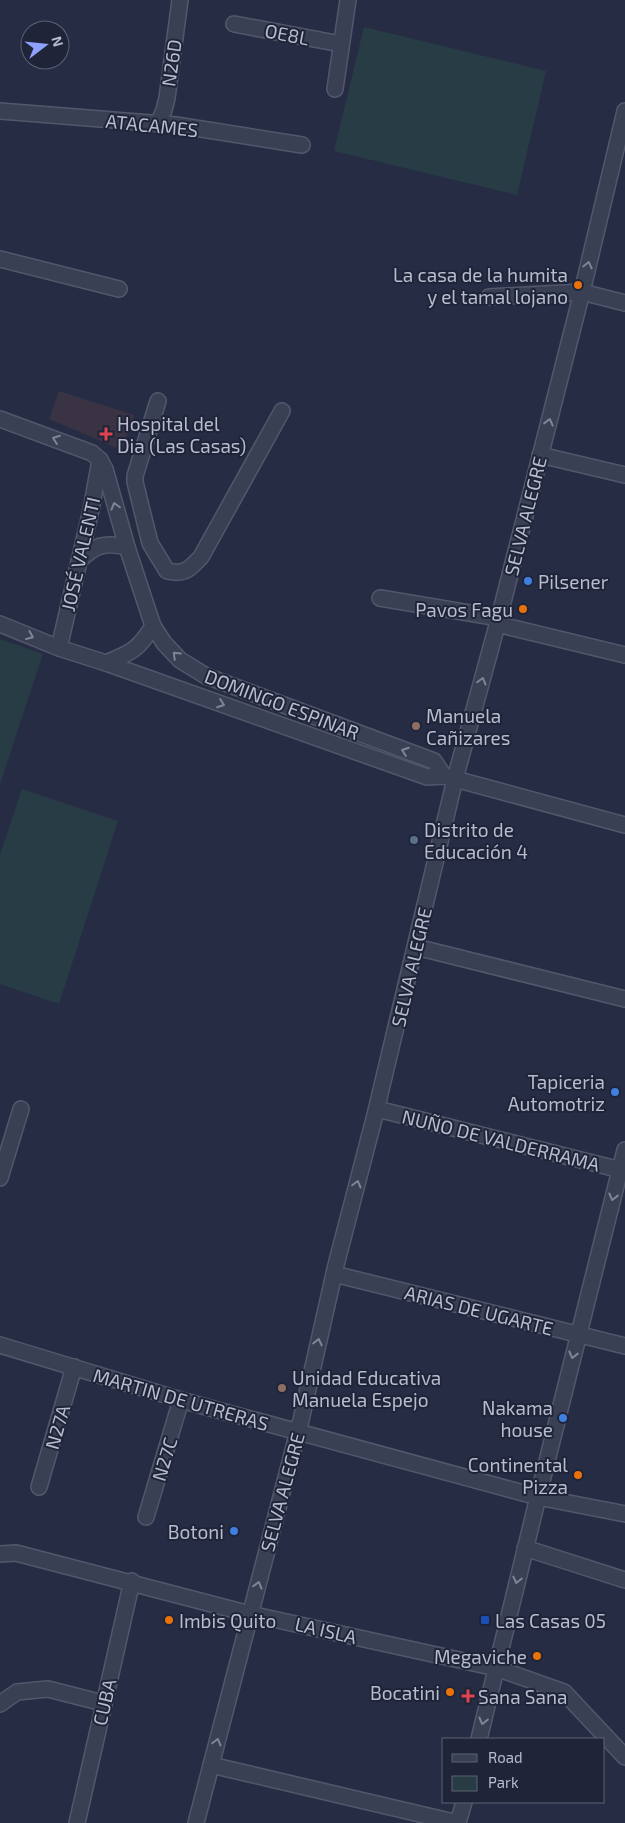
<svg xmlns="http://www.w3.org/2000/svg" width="625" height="1823" font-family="'Exo 2',sans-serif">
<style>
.medical{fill:#393344}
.green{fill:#283c45}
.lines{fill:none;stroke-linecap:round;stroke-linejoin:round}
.minor-casing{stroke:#53576b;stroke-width:18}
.tertiary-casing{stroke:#53576b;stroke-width:18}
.minor{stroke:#3a4054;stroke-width:15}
.tertiary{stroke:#3a4054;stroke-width:15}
.oneway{stroke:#7f8497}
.food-dot{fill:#e8710a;stroke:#1f2439;stroke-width:2}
.health-dot{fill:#e0444e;stroke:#1f2439;stroke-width:2}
.shop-dot{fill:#3f7fe0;stroke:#1f2439;stroke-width:2}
.education-dot{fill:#8d6e63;stroke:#1f2439;stroke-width:2}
.service-dot{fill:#5c6f8a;stroke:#1f2439;stroke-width:2}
.transit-dot{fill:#1a4fb4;stroke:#1f2439;stroke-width:2}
.labels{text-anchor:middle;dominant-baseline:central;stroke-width:4;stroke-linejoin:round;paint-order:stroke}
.street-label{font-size:19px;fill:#b8bccd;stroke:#1f2439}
.poi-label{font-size:19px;fill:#b8bccd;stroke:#1f2439;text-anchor:end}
</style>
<rect width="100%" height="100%" fill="#262c44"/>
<!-- medical -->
<path class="medical" d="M59,391l75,24 -12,35 -73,-31z"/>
<!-- green -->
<g class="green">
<path d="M364,27l182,44 -29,124 -183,-44z"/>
<path d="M0,639l43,15 -43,130z"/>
<path d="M22,789l96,32 -59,183 -59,-20v-129z"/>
</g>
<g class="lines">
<defs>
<g id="minor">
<path d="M234,24l107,20"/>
<path d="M335,89l13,-89"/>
<path d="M0,111l176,14 126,20"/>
<path d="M158,124l6,-14 3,-12 13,-98"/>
<path d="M0,259l119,30"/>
<path d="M489,297l93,-5 43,11"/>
<path d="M158,401l-23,75v6l15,61 17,28c19,4 22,-2 34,-14l81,-146"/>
<path d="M540,455l85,20"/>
<path d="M380,598l119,20"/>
<path d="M497,624l128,31"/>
<path d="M59,648l32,-138 9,-50"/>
<path d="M455,779l170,46"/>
<path d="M416,947l209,52"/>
<path d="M377,1109l248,62"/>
<path d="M0,1178l21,-69"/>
<path d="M334,1274l291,72"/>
<path d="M0,1345l188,57 350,95 87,17"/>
<path d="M39,1487l35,-120"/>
<path d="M146,1517l35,-117"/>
<path d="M525,1548l100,32"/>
<path d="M0,1704l17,-12 31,-3 55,14"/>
<path d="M211,1765l247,58"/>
<path d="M77,1823l55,-242"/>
</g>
<g id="tertiary">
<path d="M0,419l92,34 8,7 5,9 22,78 26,79 11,17 16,17 26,16 228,85 10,15"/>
<path d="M79,561c16,-16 25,-19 48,-14"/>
<path d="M0,624l59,24 47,15 321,114 17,-1 7,2"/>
<path d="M106,663c26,-11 32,-13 47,-37"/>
<path d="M0,1554l16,-1 234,61 246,54 68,24 61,65"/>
<path d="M479,1739l59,-242 87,-347"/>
<path d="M196,1823l105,-403 35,-155 39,-150 80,-336 44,-161 83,-326 43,-181"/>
<path d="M458,1823l6,-21"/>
</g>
</defs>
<!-- minor casing -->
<use href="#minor" class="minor-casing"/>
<!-- tertiary casing -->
<use href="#tertiary" class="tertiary-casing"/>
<!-- minor -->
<use href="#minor" class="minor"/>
<!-- tertiary -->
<use href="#tertiary" class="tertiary"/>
</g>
<!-- one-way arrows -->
<defs><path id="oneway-chevron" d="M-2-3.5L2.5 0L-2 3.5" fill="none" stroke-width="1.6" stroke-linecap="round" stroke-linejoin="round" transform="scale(1.25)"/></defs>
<g class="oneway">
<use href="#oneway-chevron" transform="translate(588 265) rotate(-77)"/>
<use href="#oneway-chevron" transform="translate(549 422) rotate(-76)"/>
<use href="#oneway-chevron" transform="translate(56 439) rotate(-160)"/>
<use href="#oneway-chevron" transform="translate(115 506) rotate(-105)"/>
<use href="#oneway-chevron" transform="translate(30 636) rotate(23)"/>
<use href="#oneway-chevron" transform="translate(176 655) rotate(-136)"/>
<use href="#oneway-chevron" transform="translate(482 681) rotate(-75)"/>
<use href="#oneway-chevron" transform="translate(221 704) rotate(20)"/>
<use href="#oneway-chevron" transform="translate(405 751) rotate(-160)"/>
<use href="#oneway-chevron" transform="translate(357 1184) rotate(-75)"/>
<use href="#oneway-chevron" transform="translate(613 1197) rotate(104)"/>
<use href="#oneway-chevron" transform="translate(318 1342) rotate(-77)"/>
<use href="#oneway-chevron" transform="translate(573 1355) rotate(104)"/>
<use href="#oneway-chevron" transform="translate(517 1580) rotate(103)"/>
<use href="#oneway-chevron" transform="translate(258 1585) rotate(-75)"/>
<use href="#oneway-chevron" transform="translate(483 1721) rotate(104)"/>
<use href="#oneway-chevron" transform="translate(217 1742) rotate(-75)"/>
</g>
<!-- markers -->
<g class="food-dot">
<circle cx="578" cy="285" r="5"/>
<circle cx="523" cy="609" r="5"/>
<circle cx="578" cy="1475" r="5"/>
<circle cx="169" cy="1620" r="5"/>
<circle cx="537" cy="1656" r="5"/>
<circle cx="450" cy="1692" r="5"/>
</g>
<g class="health-dot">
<path d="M103.5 426.5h5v5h5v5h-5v5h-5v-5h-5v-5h5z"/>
<path d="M465.5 1688.5h5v5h5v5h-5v5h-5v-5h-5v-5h5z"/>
</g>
<g class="shop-dot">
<circle cx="528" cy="581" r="5"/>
<circle cx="615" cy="1092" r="5"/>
<circle cx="563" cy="1418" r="5"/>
<circle cx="234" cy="1531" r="5"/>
</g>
<g class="education-dot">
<circle cx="416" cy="726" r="5"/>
<circle cx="282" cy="1388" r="5"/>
</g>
<circle class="service-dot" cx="414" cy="840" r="5"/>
<rect class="transit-dot" x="480" y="1615" width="10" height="10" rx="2.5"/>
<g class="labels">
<!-- street labels -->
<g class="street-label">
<text transform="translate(287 34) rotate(11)">OE8L</text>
<text transform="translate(171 63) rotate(-82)">N26D</text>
<text transform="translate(152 125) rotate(6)">ATACAMES</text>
<text transform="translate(525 516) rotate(-76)">SELVA ALEGRE</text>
<text transform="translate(80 554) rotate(-77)">JOSÉ VALENTI</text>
<text transform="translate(282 704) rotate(21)">DOMINGO ESPINAR</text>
<text transform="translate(411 967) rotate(-77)">SELVA ALEGRE</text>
<text transform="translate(501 1140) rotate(14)">NUÑO DE VALDERRAMA</text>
<text transform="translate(479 1310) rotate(14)">ARIAS DE UGARTE</text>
<text transform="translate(181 1399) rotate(16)">MARTIN DE UTRERAS</text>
<text transform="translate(57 1427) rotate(-74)">N27A</text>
<text transform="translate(164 1459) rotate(-73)">N27C</text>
<text transform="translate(282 1492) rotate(-75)">SELVA ALEGRE</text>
<text transform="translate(326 1630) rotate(13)">LA ISLA</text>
<text transform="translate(104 1702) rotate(-77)">CUBA</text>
</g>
<!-- poi labels -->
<g class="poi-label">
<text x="568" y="274">La casa de la humita<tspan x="568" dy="22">y el tamal lojano</tspan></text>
<text x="117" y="423" text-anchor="start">Hospital del<tspan x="117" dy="22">Dia (Las Casas)</tspan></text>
<text x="538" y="581" text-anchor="start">Pilsener</text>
<text x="513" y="609">Pavos Fagu</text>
<text x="426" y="715" text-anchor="start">Manuela<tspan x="426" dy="22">Cañizares</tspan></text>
<text x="424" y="829" text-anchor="start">Distrito de<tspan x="424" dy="22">Educación 4</tspan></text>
<text x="605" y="1081">Tapiceria<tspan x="605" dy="22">Automotriz</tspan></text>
<text x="292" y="1377" text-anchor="start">Unidad Educativa<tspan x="292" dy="22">Manuela Espejo</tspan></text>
<text x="553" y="1407">Nakama<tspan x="553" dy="22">house</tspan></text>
<text x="568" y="1464">Continental<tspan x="568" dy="22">Pizza</tspan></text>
<text x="224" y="1531">Botoni</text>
<text x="179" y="1620" text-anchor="start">Imbis Quito</text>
<text x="495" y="1620" text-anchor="start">Las Casas 05</text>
<text x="527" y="1656">Megaviche</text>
<text x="440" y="1692">Bocatini</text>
<text x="478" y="1696" text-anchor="start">Sana Sana</text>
</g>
</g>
<!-- legend -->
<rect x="442" y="1738" width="162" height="65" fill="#1f2439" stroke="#5c6174"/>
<rect x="452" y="1754" width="25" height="8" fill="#3a4054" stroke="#5c6174"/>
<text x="488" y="1763" font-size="15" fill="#b8bccd">Road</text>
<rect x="452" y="1776" width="25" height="15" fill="#283c45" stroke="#5c6174"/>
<text x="488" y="1788" font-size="15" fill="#b8bccd">Park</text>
<!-- north arrow -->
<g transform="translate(45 45) rotate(74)"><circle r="24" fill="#1f2439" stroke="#5c6174"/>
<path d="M0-4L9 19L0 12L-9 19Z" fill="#8da1fd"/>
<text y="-8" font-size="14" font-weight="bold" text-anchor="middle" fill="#b8bccd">N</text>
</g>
</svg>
